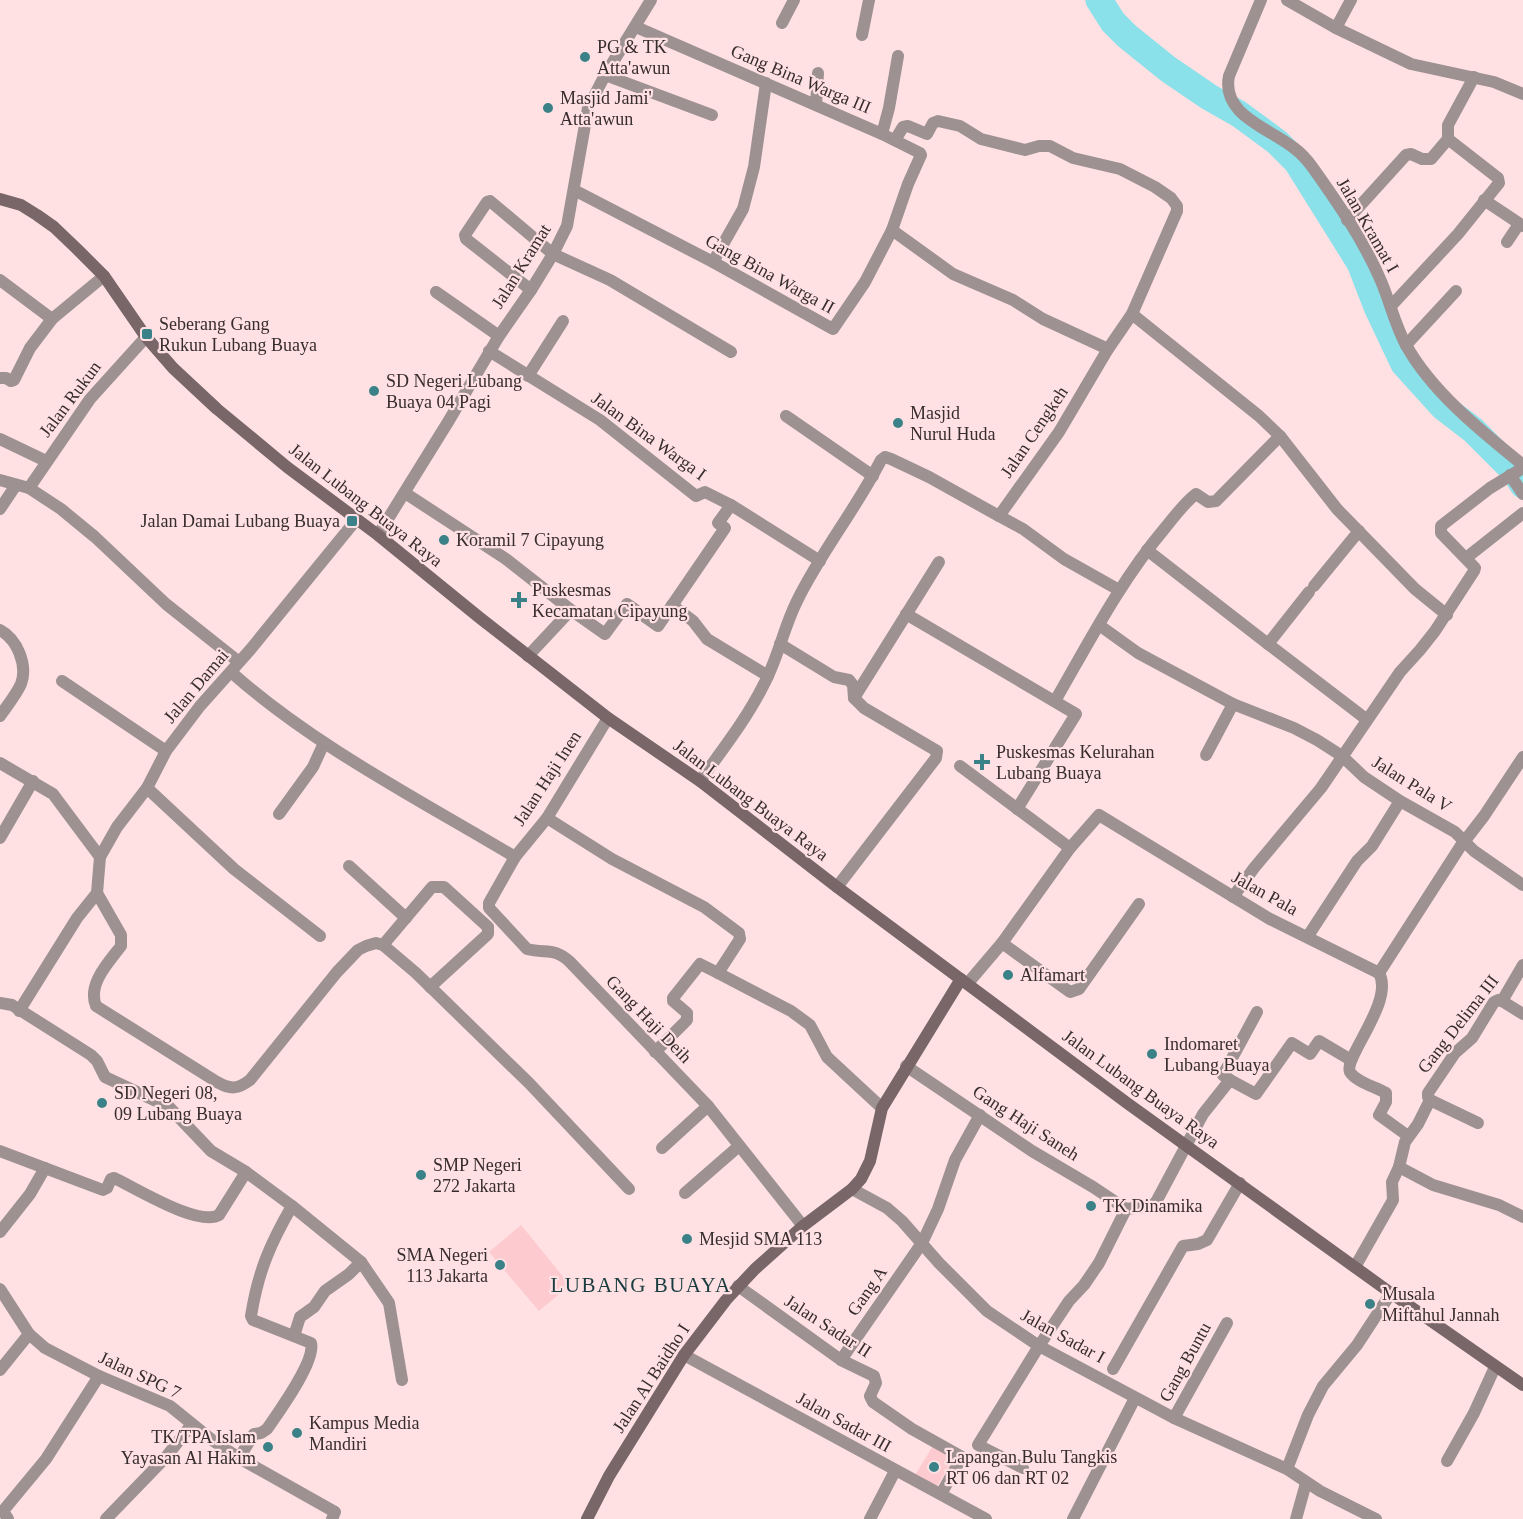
<svg xmlns="http://www.w3.org/2000/svg" width="1523" height="1519" font-family="'Times New Roman',serif">
<style>
.park{fill:#fccacf}
.lines{fill:none;stroke-linecap:round;stroke-linejoin:round}
.river{stroke:#8ae1e9;stroke-width:27}
.street{stroke:#9d9192;stroke-width:12}
.secondary{stroke:#786668;stroke-width:12}
.poi-dot{fill:#3a8288;stroke:#ffe1e4;stroke-width:2}
.labels{text-anchor:middle;dominant-baseline:central;stroke-width:4.5;stroke-linejoin:round;paint-order:stroke}
.poi-label{font-size:18px;fill:#382d2e;stroke:#ffe1e4;text-anchor:start}
.street-label{font-size:18px;fill:#382d2e;stroke:#ffe1e4}
.quarter-label{font-size:21px;letter-spacing:1.5px;fill:#193c3f;stroke:#ffe1e4}
</style>
<rect width="100%" height="100%" fill="#ffe1e4"/>
<!-- park -->
<g class="park">
<path d="M521,1225l49,60 -31,26 -50,-59z"/>
<path d="M933,1446l20,13 -17,29 -21,-13z"/>
</g>
<g class="lines">
<!-- river -->
<path class="river" d="M1099,0l14,22 14,14 41,33 41,28 30,17 38,28 20,20 63,101 17,44 27,57 39,43 30,23 42,42 8,13"/>
<!-- street -->
<g class="street">
<path d="M1261,0l-32,76c-8,39 40,52 65,72 7,5 14,13 19,20 25,35 51,73 68,113 9,21 14,44 25,64 26,47 75,86 117,120"/>
<path d="M1287,0l49,28 75,36 83,18 29,12"/>
<path d="M782,23l12,-23"/>
<path d="M1336,28l15,-28"/>
<path d="M862,35l7,-35"/>
<path d="M605,75l107,40"/>
<path d="M816,105l2,-32"/>
<path d="M882,134l7,-26 9,-52"/>
<path d="M1448,139v-14l26,-48"/>
<path d="M574,190l139,72 120,67 32,-47 27,-52 16,-46 13,-29 -1,-2 -38,-19 -246,-107"/>
<path d="M1484,200l39,26"/>
<path d="M1347,220l59,-65 5,-1 11,5h9l17,-20"/>
<path d="M892,230l61,44 60,26 30,19 65,30"/>
<path d="M1507,242l12,-18"/>
<path d="M713,262l30,-53 11,-42 12,-84"/>
<path d="M0,280l52,39"/>
<path d="M531,290l-65,-51 -1,-4 22,-33 3,-1 63,53 57,26 121,72"/>
<path d="M436,292l63,44"/>
<path d="M1391,306l67,-72 41,-51 -1,-5 -50,-39"/>
<path d="M1132,314l127,102 21,20 57,73 78,80 32,26"/>
<path d="M1406,345l50,-54"/>
<path d="M489,351l111,69 96,76 9,-4 26,13 89,56"/>
<path d="M528,376l35,-55"/>
<path d="M0,378h6l5,3 3,-1 16,-32 22,-29 52,-43"/>
<path d="M786,416l87,60"/>
<path d="M0,439l46,22"/>
<path d="M1510,475l13,19"/>
<path d="M0,480l29,8 32,21 34,28 71,67 73,58"/>
<path d="M29,488l61,-89 56,-62"/>
<path d="M405,493l101,66 65,51 34,24 22,-30 31,22 67,-98 -7,-5 13,-18"/>
<path d="M0,509l16,-24"/>
<path d="M999,516l24,13 41,30 55,31"/>
<path d="M356,520l-106,130 -50,56 -34,45 -19,37 -30,39 -17,30 -3,36 24,42v11c-12,16 -34,38 -25,60l121,76c14,8 21,7 33,-2l87,-108 21,-22 8,-4 10,-3 7,2 33,28 113,110 100,106"/>
<path d="M378,535l70,-113 51,-86 32,-46 22,-36 14,-28 21,-118 17,-33 46,-75"/>
<path d="M1147,550l121,94"/>
<path d="M1466,558l57,-45"/>
<path d="M1314,586l45,-55"/>
<path d="M1309,592l-41,52 98,75"/>
<path d="M672,605l21,16 14,18 61,37"/>
<path d="M906,614l170,100 -59,95"/>
<path d="M1099,625l39,28 95,51 61,24 23,12 25,16 22,21 36,24 55,31 19,19 49,34"/>
<path d="M0,630c17,9 28,35 21,54 -5,11 -14,22 -21,32"/>
<path d="M780,644l54,33 15,3 4,5 1,13 10,10 73,43 -1,7 -99,129"/>
<path d="M528,656l43,-46"/>
<path d="M231,672c83,74 189,128 284,185"/>
<path d="M62,681l104,70"/>
<path d="M854,698l85,-136"/>
<path d="M1055,701c34,-59 66,-121 110,-173 10,-12 19,-25 31,-34l12,8 8,-1 64,-65"/>
<path d="M608,718l-61,100 -32,39 -26,46v5l38,41c19,5 27,-2 43,13l138,144 95,120"/>
<path d="M1206,755l27,-51"/>
<path d="M0,763l53,31 47,63"/>
<path d="M960,766l110,82"/>
<path d="M700,781c22,-31 46,-61 63,-95 15,-27 20,-57 34,-85 24,-49 59,-92 84,-141l4,-3 6,2 38,18 70,39 60,-84 49,-83 24,-35 45,-103v-5l-6,-8 -16,-11 -35,-18 -47,-11 -23,-12h-11l-14,4 -44,-11 -21,-13 -22,-5 -5,2 -6,11 -19,-8 -5,1 -8,13"/>
<path d="M147,788l87,81 86,67"/>
<path d="M279,814l34,-47 11,-24"/>
<path d="M547,818l65,41 92,48 35,26 1,6 -22,34 -18,-9 -27,34v3l14,12v7l-32,32"/>
<path d="M0,838l33,-57"/>
<path d="M349,866l57,52"/>
<path d="M1233,897l21,-29 67,-80 79,-116 20,-22 15,-19 39,-60 1,-3 -34,-35v-7l49,-38 33,-20"/>
<path d="M1308,936l49,-75 15,-15 28,-45"/>
<path d="M1002,943l68,49 9,-3 60,-85"/>
<path d="M383,945l49,-58h12l44,40v7l-58,53"/>
<path d="M718,973l73,38 19,14 17,32 55,51"/>
<path d="M1379,973c16,28 -36,85 -29,99 6,10 26,15 36,21v9l-7,13 29,21"/>
<path d="M968,983l34,-40 68,-95 29,-33 171,104 109,54 81,-126 24,-31 39,-59"/>
<path d="M1502,1001l21,-36"/>
<path d="M1502,1001l21,13"/>
<path d="M0,1003l12,2 79,50 6,6 8,16 64,30 42,44 35,21 46,34 69,56 28,41 13,77"/>
<path d="M19,1011l58,-93 20,-25"/>
<path d="M906,1066l126,85 61,36 33,22"/>
<path d="M1230,1080l-7,-5 34,-63"/>
<path d="M1430,1100l48,23"/>
<path d="M662,1148l46,-42"/>
<path d="M0,1151l103,39 4,-2 4,-9 3,-1c22,10 84,49 105,37l27,-43"/>
<path d="M1399,1167l34,18 66,20 24,12"/>
<path d="M852,1189l35,19 15,13 37,42 48,48 52,35 135,72 113,51 33,22 56,28"/>
<path d="M685,1193l54,-47"/>
<path d="M0,1232l30,-38 15,-26"/>
<path d="M1355,1267l38,-67 -1,-18 7,-15 6,-25 13,-18 12,-24 -2,-3v-4l27,-40 17,-15 22,-36 4,-2 4,1"/>
<path d="M738,1286l103,74 33,16 2,7 -6,13 3,6 39,27 50,28 -21,37"/>
<path d="M0,1289l29,45 16,14 54,28 71,30 42,34 27,18 96,54 -3,7"/>
<path d="M294,1336l6,-19 14,-10 11,-16 24,-17 12,-12"/>
<path d="M684,1355l302,164"/>
<path d="M841,1360l81,-117 16,-34 17,-49 25,-45"/>
<path d="M1113,1369l70,-123 15,-2 9,-4 33,-57"/>
<path d="M0,1370l29,-36"/>
<path d="M1174,1418l53,-95"/>
<path d="M239,1458l15,-24 7,-1 6,-4c11,-16 49,-68 44,-86l-58,-23 -2,-4c7,-44 19,-72 41,-110"/>
<path d="M1447,1461l27,-48 21,-46"/>
<path d="M1023,1468l-45,-23 61,-99 30,-45 15,-16 15,-22 27,-54 25,-3 5,-4 47,-88 27,-34 26,14 36,-51 18,11 9,-13 32,19"/>
<path d="M1287,1469l21,-54 15,-29 34,-41 34,-52"/>
<path d="M8,1519l-5,-8 43,-52 53,-83"/>
<path d="M106,1519l60,-62 26,-33"/>
<path d="M870,1519l25,-48"/>
<path d="M1073,1519l62,-121"/>
<path d="M1296,1519l10,-36"/>
</g>
<!-- secondary -->
<g class="secondary">
<path d="M0,199l21,6 16,10 17,12 23,22 27,27 42,61 27,31 44,41 70,58 91,68 102,83 128,100 92,63 137,106 290,216 261,188 135,94"/>
<path d="M587,1519l22,-43 75,-121 42,-55 29,-31 48,-43 49,-37 9,-10 9,-18 12,-53 79,-129"/>
</g>
</g>
<!-- markers -->
<g class="poi-dot">
<circle cx="585" cy="57" r="6"/>
<circle cx="548" cy="108" r="6"/>
<rect x="141" y="328" width="12" height="12" rx="3"/>
<circle cx="374" cy="391" r="6"/>
<circle cx="898" cy="423" r="6"/>
<rect x="346" y="515" width="12" height="12" rx="3"/>
<circle cx="444" cy="540" r="6"/>
<path d="M516 591h6v6h6v6h-6v6h-6v-6h-6v-6h6z"/>
<path d="M979 753h6v6h6v6h-6v6h-6v-6h-6v-6h6z"/>
<circle cx="1008" cy="975" r="6"/>
<circle cx="1152" cy="1054" r="6"/>
<circle cx="102" cy="1103" r="6"/>
<circle cx="421" cy="1175" r="6"/>
<circle cx="1091" cy="1206" r="6"/>
<circle cx="687" cy="1239" r="6"/>
<circle cx="500" cy="1265" r="6"/>
<circle cx="1370" cy="1304" r="6"/>
<circle cx="297" cy="1433" r="6"/>
<circle cx="268" cy="1447" r="6"/>
<circle cx="934" cy="1467" r="6"/>
</g>
<g class="labels">
<!-- poi labels -->
<g class="poi-label">
<text x="597" y="47">PG &amp; TK<tspan x="597" dy="21">Atta'awun</tspan></text>
<text x="560" y="98">Masjid Jami'<tspan x="560" dy="21">Atta'awun</tspan></text>
<text x="159" y="324">Seberang Gang<tspan x="159" dy="21">Rukun Lubang Buaya</tspan></text>
<text x="386" y="381">SD Negeri Lubang<tspan x="386" dy="21">Buaya 04 Pagi</tspan></text>
<text x="910" y="413">Masjid<tspan x="910" dy="21">Nurul Huda</tspan></text>
<text x="340" y="521" text-anchor="end">Jalan Damai Lubang Buaya</text>
<text x="456" y="540">Koramil 7 Cipayung</text>
<text x="532" y="590">Puskesmas<tspan x="532" dy="21">Kecamatan Cipayung</tspan></text>
<text x="996" y="752">Puskesmas Kelurahan<tspan x="996" dy="21">Lubang Buaya</tspan></text>
<text x="1020" y="975">Alfamart</text>
<text x="1164" y="1044">Indomaret<tspan x="1164" dy="21">Lubang Buaya</tspan></text>
<text x="114" y="1093">SD Negeri 08,<tspan x="114" dy="21">09 Lubang Buaya</tspan></text>
<text x="433" y="1165">SMP Negeri<tspan x="433" dy="21">272 Jakarta</tspan></text>
<text x="1103" y="1206">TK Dinamika</text>
<text x="699" y="1239">Mesjid SMA 113</text>
<text x="488" y="1255" text-anchor="end">SMA Negeri<tspan x="488" dy="21">113 Jakarta</tspan></text>
<text x="1382" y="1294">Musala<tspan x="1382" dy="21">Miftahul Jannah</tspan></text>
<text x="309" y="1423">Kampus Media<tspan x="309" dy="21">Mandiri</tspan></text>
<text x="256" y="1437" text-anchor="end">TK/TPA Islam<tspan x="256" dy="21">Yayasan Al Hakim</tspan></text>
<text x="946" y="1457">Lapangan Bulu Tangkis<tspan x="946" dy="21">RT 06 dan RT 02</tspan></text>
</g>
<!-- street labels -->
<g class="street-label">
<text transform="translate(801 79) rotate(23)">Gang Bina Warga III</text>
<text transform="translate(1368 225) rotate(60)">Jalan Kramat I</text>
<text transform="translate(521 266) rotate(-58)">Jalan Kramat</text>
<text transform="translate(770 274) rotate(29)">Gang Bina Warga II</text>
<text transform="translate(70 399) rotate(-53)">Jalan Rukun</text>
<text transform="translate(1034 432) rotate(-56)">Jalan Cengkeh</text>
<text transform="translate(649 436) rotate(36)">Jalan Bina Warga I</text>
<text transform="translate(366 505) rotate(38)">Jalan Lubang Buaya Raya</text>
<text transform="translate(196 686) rotate(-50)">Jalan Damai</text>
<text transform="translate(547 778) rotate(-57)">Jalan Haji Inen</text>
<text transform="translate(1412 784) rotate(32)">Jalan Pala V</text>
<text transform="translate(751 800) rotate(37)">Jalan Lubang Buaya Raya</text>
<text transform="translate(1265 893) rotate(29)">Jalan Pala</text>
<text transform="translate(649 1019) rotate(46)">Gang Haji Deih</text>
<text transform="translate(1458 1024) rotate(-52)">Gang Delima III</text>
<text transform="translate(1141 1089) rotate(36)">Jalan Lubang Buaya Raya</text>
<text transform="translate(1026 1123) rotate(33)">Gang Haji Saneh</text>
<text transform="translate(867 1291) rotate(-55)">Gang A</text>
<text transform="translate(828 1326) rotate(33)">Jalan Sadar II</text>
<text transform="translate(1063 1336) rotate(29)">Jalan Sadar I</text>
<text transform="translate(1185 1362) rotate(-61)">Gang Buntu</text>
<text transform="translate(140 1375) rotate(25)">Jalan SPG 7</text>
<text transform="translate(651 1378) rotate(-57)">Jalan Al Baidho I</text>
<text transform="translate(844 1422) rotate(29)">Jalan Sadar III</text>
</g>
<!-- quarter labels -->
<g class="quarter-label">
<text x="641" y="1285">LUBANG BUAYA</text>
</g>
</g>
</svg>
